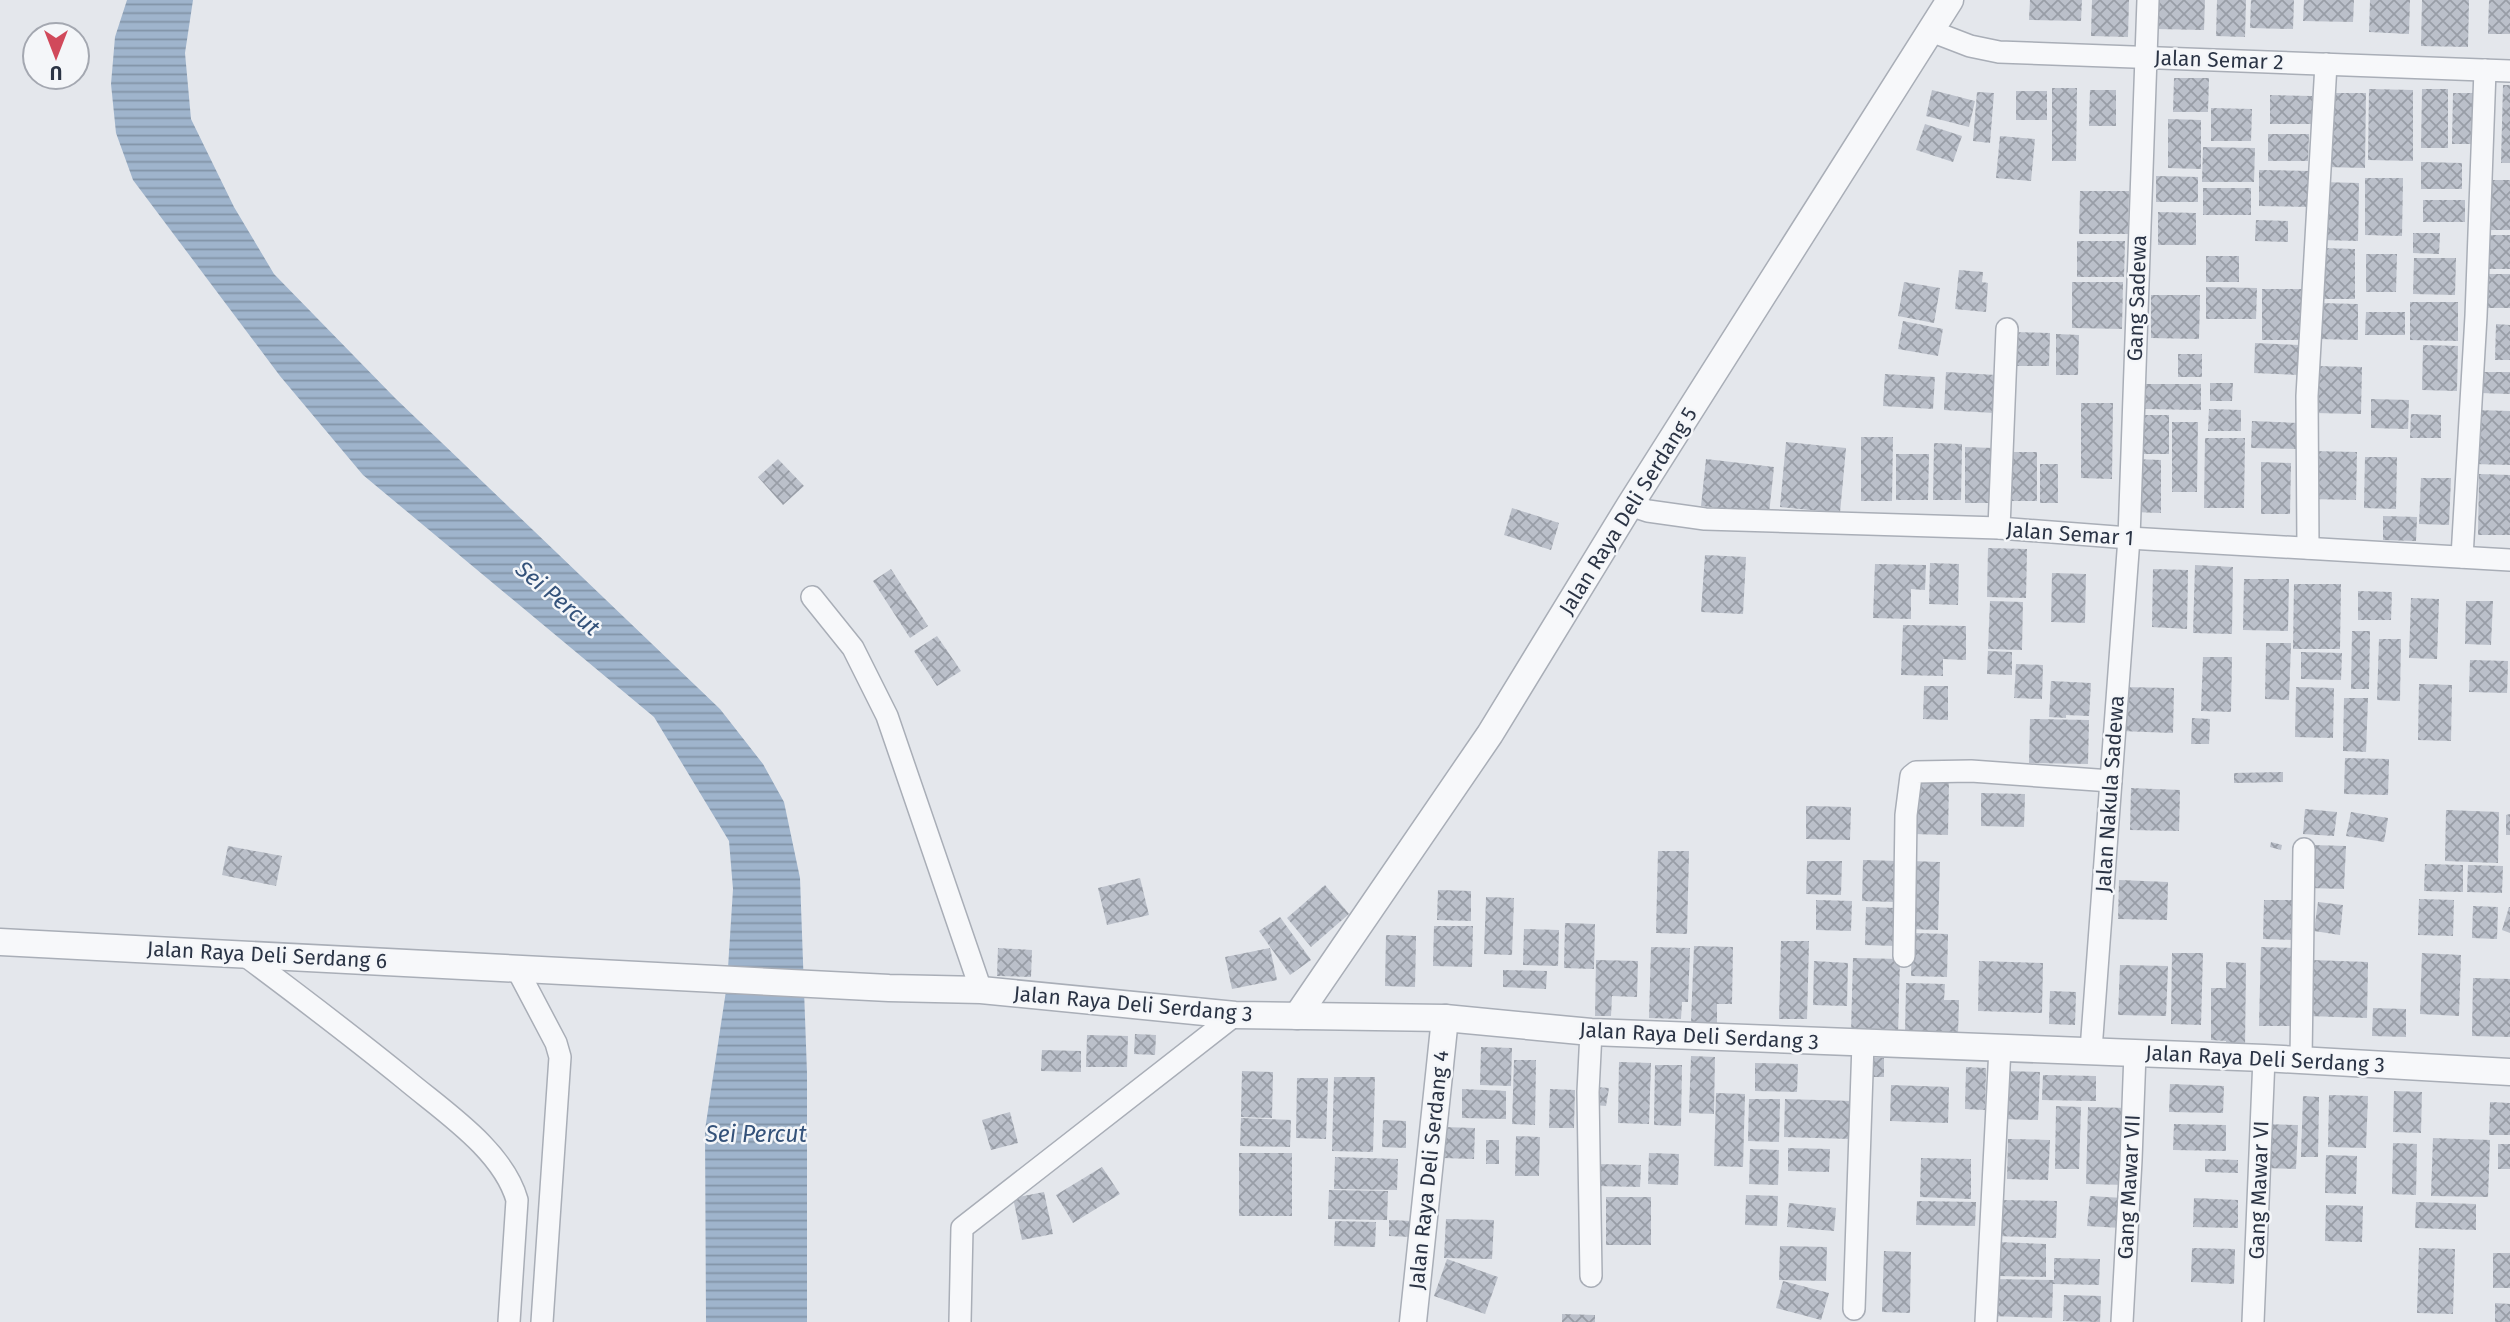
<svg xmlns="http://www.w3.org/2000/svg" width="2510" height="1322" font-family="'Fira Sans',sans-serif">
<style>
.water{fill:url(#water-rules)}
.building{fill:url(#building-cross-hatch)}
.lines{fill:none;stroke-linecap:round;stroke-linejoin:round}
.minor-casing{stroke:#a9aeb7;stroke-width:24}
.tertiary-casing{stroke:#a9aeb7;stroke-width:29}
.minor{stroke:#f7f8fa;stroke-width:21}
.tertiary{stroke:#f7f8fa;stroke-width:26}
.labels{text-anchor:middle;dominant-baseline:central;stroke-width:5;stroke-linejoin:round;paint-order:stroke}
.street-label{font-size:21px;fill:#2b3445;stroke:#f4f6f9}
.water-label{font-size:23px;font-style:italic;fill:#34527a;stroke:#f4f6f9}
</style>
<defs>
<pattern id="water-rules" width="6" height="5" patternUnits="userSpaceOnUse" patternTransform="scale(1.75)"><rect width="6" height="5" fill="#9fb4cc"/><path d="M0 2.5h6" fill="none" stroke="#8293a7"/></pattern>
<pattern id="building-cross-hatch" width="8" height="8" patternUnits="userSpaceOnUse" patternTransform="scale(1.75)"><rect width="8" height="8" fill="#bbc0ca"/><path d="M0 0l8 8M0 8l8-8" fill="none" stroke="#989da6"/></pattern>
</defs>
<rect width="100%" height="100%" fill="#e4e7ec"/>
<!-- water -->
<path class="water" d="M127,0h66l-8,53 6,66 43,88 40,67 121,124 325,311 43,55 21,38 16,76 7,195v249h-101l-1,-192 22,-146 6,-95 -4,-48 -75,-124 -291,-242 -83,-99 -147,-196 -17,-47 -5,-49 4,-47z"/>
<!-- building -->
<g class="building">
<path d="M2030,0h52l-1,21 -52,-1z"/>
<path d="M2092,0h37l-1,37 -37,-1z"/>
<path d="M2158,0h47l-1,30 -47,-1z"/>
<path d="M2217,0h29l-1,37 -29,-1z"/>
<path d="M2251,0h43l-1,29 -43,-1z"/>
<path d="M2304,0h50l-1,22 -50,-1z"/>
<path d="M2370,0h40l-1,34 -40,-2z"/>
<path d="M2422,0h47l-1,47 -47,-1z"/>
<path d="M2489,0h21v34h-22z"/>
<path d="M2174,78h35l-1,34h-35z"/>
<path d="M2503,85h7v78h-9z"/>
<path d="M2052,88h25l-1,73h-24z"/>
<path d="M2369,89l44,1v71l-45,-1z"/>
<path d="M2422,89h26v59h-27z"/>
<path d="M1932,90l43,11 -6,26 -43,-11z"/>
<path d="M2090,90h26v36h-27z"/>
<rect x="2016" y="91" width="31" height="29"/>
<path d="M1977,92l17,1 -4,50 -17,-2z"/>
<path d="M2326,93h40l-1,75 -39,-1z"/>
<path d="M2453,93h20l-1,51h-20z"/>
<path d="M2270,95l42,1v28h-42z"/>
<path d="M2211,108l41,1 -1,32h-40z"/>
<path d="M2168,119l33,1v49l-33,-1z"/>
<path d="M1925,124l37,12 -9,26 -37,-12z"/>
<path d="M2268,134h41l-1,27h-40z"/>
<path d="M2000,136l35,3 -4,42 -35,-3z"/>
<path d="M2203,147l52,1 -1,34h-52z"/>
<path d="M2421,162l41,1v26h-41z"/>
<path d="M2259,170l50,1 -1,36 -49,-1z"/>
<path d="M2156,176l42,1v25h-42z"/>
<path d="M2365,178h38l-1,58 -37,-1z"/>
<rect x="2488" y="180" width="22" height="50"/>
<path d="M2321,182l38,1 -1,58 -38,-1z"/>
<rect x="2203" y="188" width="48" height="27"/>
<path d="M2080,191h49l-1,43h-49z"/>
<rect x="2423" y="200" width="42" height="22"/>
<path d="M2158,212l38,1v32h-38z"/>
<path d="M2256,220l32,1v21l-33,-1z"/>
<path d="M2413,233h27l-1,21 -26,-1z"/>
<path d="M2490,235h20v34h-21z"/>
<path d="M2077,241h48l-1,36h-47z"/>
<path d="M2322,248l33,1v50h-34z"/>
<path d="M2366,254h31l-1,38h-30z"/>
<rect x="2206" y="256" width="33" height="26"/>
<path d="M2414,258h42l-1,37 -42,-1z"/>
<path d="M1959,270l24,2 -1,10 6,1 -2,29 -31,-3z"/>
<rect x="2483" y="274" width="27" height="34"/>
<path d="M1904,282l36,6 -6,35 -36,-7z"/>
<path d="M2072,282h51l-1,47 -50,-1z"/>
<path d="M2206,287l51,1 -1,31h-50z"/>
<path d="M2262,289h40l-1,51h-39z"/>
<path d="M2151,295h49l-1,44 -48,-1z"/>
<path d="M2410,302h48v39l-48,-1z"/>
<path d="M2319,303l39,1v36l-40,-1z"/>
<path d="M2366,312h39v23h-40z"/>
<path d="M1903,321l40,8 -5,27 -40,-7z"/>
<path d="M2496,324l14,1v35h-15z"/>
<path d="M2008,332l42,1 -1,33h-42z"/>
<path d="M2056,334l23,1 -1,40h-22z"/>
<path d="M2255,343l45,2v30l-46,-2z"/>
<path d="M2423,345l35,1 -1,45 -35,-1z"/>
<rect x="2178" y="354" width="24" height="23"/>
<path d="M2315,366l47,1 -1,47 -47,-1z"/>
<path d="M1946,372l50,3 -2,38 -50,-3z"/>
<path d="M2481,372h29v22l-30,-1z"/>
<path d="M1885,374l50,3 -2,32 -50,-3z"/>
<path d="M2210,383h23l-1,18h-22z"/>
<path d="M2144,384h57v26l-57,-1z"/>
<path d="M2371,399l38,1 -1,29 -37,-1z"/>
<path d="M2081,403h32l-1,76 -31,-1z"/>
<path d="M2209,409l32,1v21h-33z"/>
<path d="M2475,410l35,1v54l-36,-1z"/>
<path d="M2411,414l30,1v23h-31z"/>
<rect x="2144" y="415" width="25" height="39"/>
<path d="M2252,421l46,2 -1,26 -46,-1z"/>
<path d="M2172,422h26l-1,70h-25z"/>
<path d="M1861,437h32l-1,64h-31z"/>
<path d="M2205,438h40l-1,70h-40z"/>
<path d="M1786,442l60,6 -6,65 -60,-6z"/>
<path d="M1934,443l28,1 -1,56h-28z"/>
<path d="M1965,447l28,1 -1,55h-27z"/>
<path d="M2311,451l46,1 -1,48 -46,-1z"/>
<path d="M2004,452h33v49h-34z"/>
<path d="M1896,454h33l-1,46h-32z"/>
<path d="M2365,457h32l-1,52 -32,-1z"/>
<path d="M778,459l26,27 -21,19 -25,-28z"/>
<path d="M1706,459l68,8 -5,47 -68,-8z"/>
<path d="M2133,459l28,1v53l-28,-1z"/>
<path d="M2261,462l30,1 -1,51h-29z"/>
<rect x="2040" y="464" width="18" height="39"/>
<path d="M2479,474l31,1v60h-32z"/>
<path d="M2421,478h30l-2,47 -30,-1z"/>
<path d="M1512,508l47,15 -8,27 -47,-15z"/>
<path d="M2383,516l34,1 -1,24 -33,-1z"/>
<path d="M1988,548l39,1 -1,49 -39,-1z"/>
<path d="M1705,555l41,2 -3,57 -42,-2z"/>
<path d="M1930,563l29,1 -1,41 -29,-1z"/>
<path d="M1875,564l51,1 -1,25 -14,-1v30l-38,-1z"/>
<path d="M2195,565l38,2 -1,67 -39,-1z"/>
<path d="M891,569l37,57 -18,12 -37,-57z"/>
<path d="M2153,569l35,1 -1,59 -35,-2z"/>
<path d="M2052,573l34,1 -1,49 -34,-1z"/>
<path d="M2244,579h45l-1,52 -45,-1z"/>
<path d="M2294,584h47l-1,65h-47z"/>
<path d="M2358,591l34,1 -1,28h-33z"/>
<path d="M2411,598l28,1 -2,60 -28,-1z"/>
<path d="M1990,601l33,1 -1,48 -34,-1z"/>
<path d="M2466,601h27l-2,44 -26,-1z"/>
<path d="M1903,625l63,1v34l-23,-1v17l-42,-1z"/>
<path d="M2352,631h18l-1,58h-18z"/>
<path d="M937,636l24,35 -24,15 -23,-35z"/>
<path d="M2379,639h22l-1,62 -23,-1z"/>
<path d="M2266,643h25l-2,57 -24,-1z"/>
<path d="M1988,651l24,1v23l-25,-1z"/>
<path d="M2301,652l41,1 -1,27 -40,-1z"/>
<path d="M2203,657h29l-1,55 -30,-1z"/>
<path d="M2470,660l38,1 -1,32 -38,-1z"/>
<path d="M2016,664l27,1 -1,34 -28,-1z"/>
<path d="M2051,681l40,2 -2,33 -23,-1v3l-17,-1z"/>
<path d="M2419,684l33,1 -1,56 -33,-1z"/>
<path d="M1924,686h24v34l-25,-1z"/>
<path d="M2121,687l53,1 -1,45 -53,-2z"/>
<path d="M2296,687l38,1 -1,50 -38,-1z"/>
<path d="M2344,698h24l-2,54 -23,-1z"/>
<path d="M2192,718l18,1 -1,25h-18z"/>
<path d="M2030,719l59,1 -1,44 -59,-1z"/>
<path d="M2345,758l44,1 -1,36 -44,-1z"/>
<path d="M2283,772v10l-49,1v-10z"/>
<path d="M1914,780h35l-1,55 -35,-1z"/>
<path d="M2131,788l49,2 -1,41 -49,-1z"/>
<path d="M1981,793l44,1 -1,33 -43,-1z"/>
<path d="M1806,806l45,1 -1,33 -44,-1z"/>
<path d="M2305,809l32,3 -3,24 -31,-2z"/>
<path d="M2446,810l53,2 -1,51 -53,-2z"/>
<path d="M2351,812l37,6 -4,24 -38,-6z"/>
<path d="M2510,814v21h-4v-20z"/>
<path d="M2271,842l11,3 -1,5 -11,-3z"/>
<path d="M2311,845l35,1 -2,43 -35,-1z"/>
<path d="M228,846l54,10 -6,30 -54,-11z"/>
<path d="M1658,851h31l-2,83 -31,-1z"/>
<path d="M1863,860l34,1 -1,41 -34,-1z"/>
<path d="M1807,861h35l-1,34 -35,-1z"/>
<path d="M1911,861l29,1 -2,68 -29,-1z"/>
<path d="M2425,864l38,1v27l-39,-1z"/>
<path d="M2468,865l35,1 -1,27 -35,-1z"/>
<path d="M1140,878l9,37 -42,10 -9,-37z"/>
<path d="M2119,880l49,2 -1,38 -49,-1z"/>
<path d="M1325,885l24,29 -38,33 -24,-29z"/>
<path d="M1438,890l33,1v30l-34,-1z"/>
<path d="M1486,897l28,1 -2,57 -28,-1z"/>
<path d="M2419,899l35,1 -1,36 -35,-1z"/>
<path d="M1816,900l36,1 -1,30 -35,-1z"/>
<path d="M2264,900h29l-1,40 -29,-1z"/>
<path d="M2318,902l25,3 -3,30 -26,-4z"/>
<path d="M2473,906l25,1 -1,32 -25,-1z"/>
<path d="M1866,907l31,1 -1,38 -31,-1z"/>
<path d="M2509,907h1v26l-8,-3z"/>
<path d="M1280,917l31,43 -21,15 -31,-44z"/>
<path d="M1565,923l30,1 -1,45 -30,-1z"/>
<path d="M1434,926h39l-1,41 -39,-1z"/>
<path d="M1524,929l35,1 -1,36 -35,-1z"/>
<path d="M1912,933l36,1 -1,43 -36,-1z"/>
<path d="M1386,935l30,1 -1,51 -30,-1z"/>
<path d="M1781,941h28l-2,78h-28z"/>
<path d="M1694,946l39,1 -1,57h-15v19l-26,-1z"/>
<path d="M1651,947l39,1 -2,54h-6l-1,17 -32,-1z"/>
<path d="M2261,947l31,1 -2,78h-31z"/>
<path d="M998,948l34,2 -1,27 -34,-1z"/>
<path d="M1270,948l7,32 -45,9 -7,-32z"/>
<path d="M2172,953h31l-2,72 -30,-1z"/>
<path d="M2422,953l39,2 -2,61 -39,-2z"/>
<path d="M1853,958l47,1 -2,76 -47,-2z"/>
<path d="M1596,960l42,1 -1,36 -25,-1 -1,20h-16z"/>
<path d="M2311,960l57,2 -1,56 -58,-2z"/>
<path d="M1814,961l34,2 -1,43 -34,-1z"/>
<path d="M1979,961l64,2 -1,50 -64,-2z"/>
<path d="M2226,962l20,1 -1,87h-19v-9l-15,-1v-52h15z"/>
<path d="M2120,965l48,1 -2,50 -48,-1z"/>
<path d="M1503,970l44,1 -1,18 -43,-2z"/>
<path d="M2473,978l37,1v58l-38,-1z"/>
<path d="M1906,983l39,1 -1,16h15l-1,35 -53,-1z"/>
<path d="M2050,991l26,1 -1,33 -26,-1z"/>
<path d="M2373,1008l33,1v28l-34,-1z"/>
<path d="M1135,1034l21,1 -1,20 -21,-1z"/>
<path d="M1087,1035l41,1 -1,31h-41z"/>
<path d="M1481,1047l31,1 -1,38 -31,-1z"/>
<path d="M1042,1050l39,1v21l-40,-1z"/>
<path d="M1691,1056l24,1 -1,57 -25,-1z"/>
<rect x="1865" y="1058" width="19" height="19"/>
<path d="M1514,1060h22l-1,65 -23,-1z"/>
<path d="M1619,1062l32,1 -2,61 -31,-1z"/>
<path d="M1755,1063l43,1 -1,28 -42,-1z"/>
<path d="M1655,1065h27l-1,61 -27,-1z"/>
<path d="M1966,1067l20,1 -1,42 -20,-1z"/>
<path d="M1242,1071l31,1 -1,46 -31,-1z"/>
<path d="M2003,1071l37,1 -2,48 -37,-1z"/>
<path d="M2043,1075l53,1v25l-54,-1z"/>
<path d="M1334,1077h41l-2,75 -41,-1z"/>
<path d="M1297,1078h31l-2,61 -30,-1z"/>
<path d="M2170,1084l54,2 -1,27 -54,-1z"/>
<path d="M1891,1085l58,2 -1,36 -58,-2z"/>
<path d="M1596,1087l13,1 -3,18 -12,-1z"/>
<path d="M1462,1089l44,2v28l-44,-1z"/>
<path d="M1550,1089l25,1 -1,38h-25z"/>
<path d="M2394,1091l28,1 -1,41 -28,-1z"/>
<path d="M1716,1093l29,1 -2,73 -29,-1z"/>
<path d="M2329,1095l39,1 -2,52 -38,-1z"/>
<path d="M2303,1096l16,1 -1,60h-17z"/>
<path d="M1749,1099h31l-1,43 -31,-1z"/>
<path d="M1785,1099l67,2 -1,38 -67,-2z"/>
<path d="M2490,1102l20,1v32h-21z"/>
<path d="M2056,1106l25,1 -2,62h-24z"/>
<path d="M2088,1107l40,1 -2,77 -40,-1z"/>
<path d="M1010,1112l8,31 -27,7 -9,-30z"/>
<path d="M1241,1118l50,2 -1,27 -50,-1z"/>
<path d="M1383,1120l23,1v27l-24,-1z"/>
<path d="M2174,1124l52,1v26l-53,-1z"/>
<path d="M2265,1124l33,1 -2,44 -32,-1z"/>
<path d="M1443,1127l32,1 -1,31 -32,-1z"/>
<path d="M1516,1136l24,1 -1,39h-24z"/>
<path d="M2433,1138l57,2 -2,57 -57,-1z"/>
<path d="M2008,1139l42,1 -2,40 -41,-1z"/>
<rect x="1486" y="1140" width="13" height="24"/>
<path d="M2393,1143l24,1 -1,51 -24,-1z"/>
<rect x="2498" y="1144" width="12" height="25"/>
<path d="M1788,1148l42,1 -1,23 -41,-1z"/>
<path d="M1750,1149l29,1 -1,35 -29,-1z"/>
<rect x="1239" y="1153" width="53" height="63"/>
<path d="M1649,1153l30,1 -1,31 -30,-1z"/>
<path d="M2326,1155l31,1 -1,38 -31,-1z"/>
<path d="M1335,1157l63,2 -1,31 -63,-1z"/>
<path d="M1921,1158l50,1v40l-51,-2z"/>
<path d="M2205,1159l33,1v13l-33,-1z"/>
<path d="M1596,1164l45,1 -1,22 -44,-1z"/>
<path d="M1102,1167l18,27 -47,29 -17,-28z"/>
<path d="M1329,1190l59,1 -1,29 -59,-1z"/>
<path d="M1044,1192l9,42 -31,6 -9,-42z"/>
<path d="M1746,1195l32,1 -1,30 -32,-1z"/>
<path d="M2090,1196l33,2 -2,30 -34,-2z"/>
<rect x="1606" y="1197" width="45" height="48"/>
<path d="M2194,1198l44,2v28l-45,-1z"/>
<path d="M1996,1200l61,1 -1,37 -60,-2z"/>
<path d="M1917,1201l59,1 -1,24 -59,-1z"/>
<path d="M2416,1202l60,2v26l-61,-2z"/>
<path d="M1789,1203l47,5 -2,23 -47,-4z"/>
<path d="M2326,1205l37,1 -1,36 -37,-1z"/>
<path d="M1446,1219l48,1 -2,39 -48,-1z"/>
<path d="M1389,1220l22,1v16l-22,-1z"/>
<path d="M1335,1221l41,1 -1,25 -41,-1z"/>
<path d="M1998,1242l48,2v33l-48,-1z"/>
<path d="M1780,1246l47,1 -1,34 -47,-1z"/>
<path d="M2192,1248l43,1 -1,35 -43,-2z"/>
<path d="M2419,1248l36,1 -2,65 -36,-1z"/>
<path d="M1884,1251l27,1 -1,61 -28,-1z"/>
<rect x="2493" y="1253" width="17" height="35"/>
<path d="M2054,1258l46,1 -1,26 -46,-1 -1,34 -61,-2v-37l63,1z"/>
<path d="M1447,1259l51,18 -13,37 -51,-18z"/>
<path d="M1783,1281l46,12 -8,27 -45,-12z"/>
<path d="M2064,1295l37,1 -1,26 -37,-1z"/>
<path d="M2495,1303l15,1v18h-15z"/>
<path d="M1562,1314l33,1v7h-33z"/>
</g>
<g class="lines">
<defs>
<g id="minor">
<path d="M1931,31l39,15 29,6 511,19"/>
<path d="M1630,505l18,6 57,8 294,9 130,10 381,22"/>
<path d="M1999,528l8,-199"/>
<path d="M2308,548l-1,-152 19,-332"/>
<path d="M2462,557l14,-241 9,-246"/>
<path d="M812,597l41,51 34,68 94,274"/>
<path d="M243,954c55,41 109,82 162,125 38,32 98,71 112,121l-8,122"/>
<path d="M1904,956l2,-141 5,-39 5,-4 55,-1 140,10"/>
<path d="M517,969l39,74 4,14 -18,265"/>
<path d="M2091,1050l38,-512 19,-538"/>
<path d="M2301,1060l3,-211"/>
<path d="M1591,1276l-3,-184 3,-60"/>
<path d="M1854,1309l9,-266"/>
<path d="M960,1322l2,-94 273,-213"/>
<path d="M1986,1322l14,-274"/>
<path d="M2122,1322l9,-162 4,-107"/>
<path d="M2253,1322l11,-264"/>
</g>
<g id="tertiary">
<path d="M0,942l889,46 92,2 254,25 210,3 146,14 673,26 246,14"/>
<path d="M1297,1016l193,-282 140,-229 320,-505"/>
<path d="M1413,1322l32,-304"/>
</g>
</defs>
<!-- minor casing -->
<use href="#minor" class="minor-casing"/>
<!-- tertiary casing -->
<use href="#tertiary" class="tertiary-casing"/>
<!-- minor -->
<use href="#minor" class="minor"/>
<!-- tertiary -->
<use href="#tertiary" class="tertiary"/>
</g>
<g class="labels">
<!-- street labels -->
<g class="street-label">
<text transform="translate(2219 60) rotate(2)">Jalan Semar 2</text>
<text transform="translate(2137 298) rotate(-88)">Gang Sadewa</text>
<text transform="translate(1628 511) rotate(-58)">Jalan Raya Deli Serdang 5</text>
<text transform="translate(2070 534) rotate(4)">Jalan Semar 1</text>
<text transform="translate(2110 794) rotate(-86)">Jalan Nakula Sadewa</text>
<text transform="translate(267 955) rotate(3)">Jalan Raya Deli Serdang 6</text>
<text transform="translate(1133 1004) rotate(5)">Jalan Raya Deli Serdang 3</text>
<text transform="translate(1699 1036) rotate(3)">Jalan Raya Deli Serdang 3</text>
<text transform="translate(2265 1059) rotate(3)">Jalan Raya Deli Serdang 3</text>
<text transform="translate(1429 1170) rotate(-84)">Jalan Raya Deli Serdang 4</text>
<text transform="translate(2129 1187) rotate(-87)">Gang Mawar VII</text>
<text transform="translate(2259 1190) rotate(-88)">Gang Mawar VI</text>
</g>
<!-- water labels -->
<g class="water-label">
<text transform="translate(558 598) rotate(40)">Sei Percut</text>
<text x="756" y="1134">Sei Percut</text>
</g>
</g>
<!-- north arrow -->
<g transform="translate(56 56) rotate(180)"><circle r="33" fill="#f4f6f9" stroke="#a4a8b1" stroke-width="2"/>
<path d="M0-5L12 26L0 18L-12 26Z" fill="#d1495b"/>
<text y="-10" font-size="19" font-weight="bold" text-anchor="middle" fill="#2b3445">U</text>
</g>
</svg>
